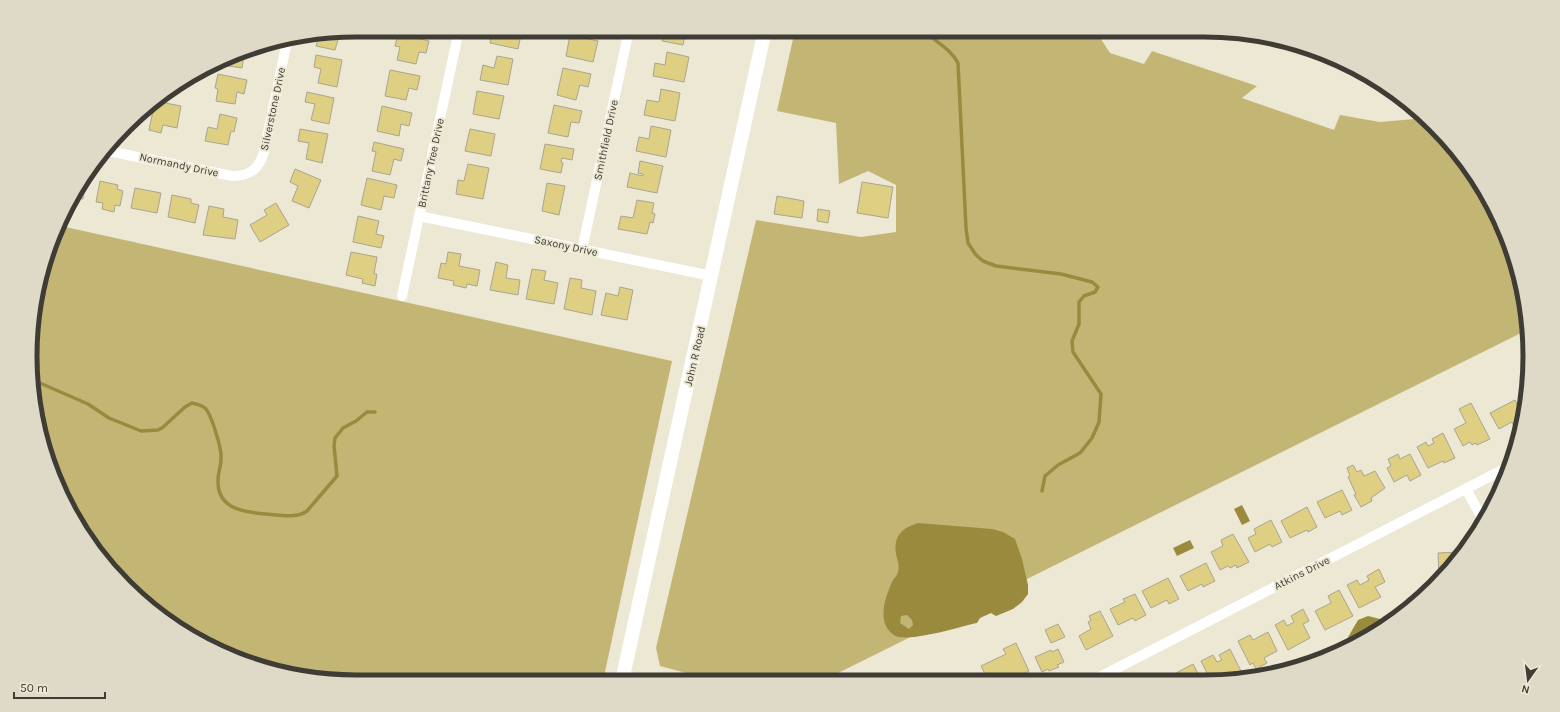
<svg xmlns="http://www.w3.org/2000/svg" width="1560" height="712" font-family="Karla,sans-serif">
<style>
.green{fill:#c3b675}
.water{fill:#998a3e;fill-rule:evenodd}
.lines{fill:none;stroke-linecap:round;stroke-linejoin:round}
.stream{stroke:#998a3e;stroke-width:3.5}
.building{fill:#dfcf83;stroke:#a8a592}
.street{stroke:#fff;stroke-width:10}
.secondary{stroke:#fff;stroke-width:14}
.labels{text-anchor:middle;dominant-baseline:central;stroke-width:4;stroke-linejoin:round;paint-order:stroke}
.street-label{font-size:11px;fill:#3e3c34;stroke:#ece8d4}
.rim{fill:none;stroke:#3e3c34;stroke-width:5}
</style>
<rect width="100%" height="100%" fill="#ece8d4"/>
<!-- green -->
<g class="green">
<path d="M795,30h300l15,23 34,11 8,-13 105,35 -15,12 92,32 6,-15 40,7 46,-4 8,7 41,50 30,56 19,61 3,38 -705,351h-106l-56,-15 -4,-18 100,-428 105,17 35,-5v-47l-28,-14 -29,13 -3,-61 -59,-12z"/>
<path d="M61,226l611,135 -69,320 -247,1 -64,-6 -61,-19 -90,-56 -67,-82 -27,-58 -14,-62 3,-106z"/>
</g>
<!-- water -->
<g class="water">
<path d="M1242,505l8,16 -8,4 -8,-16z"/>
<path d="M918,523l74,6 11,3 12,7 7,20 6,26v9l-6,8 -9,7 -17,7 -5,-3 -11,5 -3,5c-16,3 -70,21 -83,12 -18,-12 -9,-37 -2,-53 2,-4 5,-6 6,-10 2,-7 -1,-12 -2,-18 -3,-18 6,-26 22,-31zM907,615l5,5 1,5 -4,4 -9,-6 1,-7z"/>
<path d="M1190,540l4,8 -17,8 -4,-8z"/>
<path d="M1368,616l12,3v9l-40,23 18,-31z"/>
</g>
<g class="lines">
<!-- stream -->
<g class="stream">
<path d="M924,30c11,12 26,18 34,33l8,165 2,15 8,12 7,6 13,5 65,8 31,8 6,5 -3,5 -11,4 -5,6v22l-7,17 1,11 28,42 -2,28 -7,16 -12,15 -22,12 -13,11 -3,15"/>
<path d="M33,380l55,24 21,14 32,13 17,-1 4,-2 23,-21 7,-4c5,1 10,2 14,6 6,8 16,40 15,50 0,7 -3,14 -3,21 -1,29 25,32 48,34 13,1 30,5 41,-3l30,-35 -3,-30 1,-8 8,-10 13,-7 11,-9h8"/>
</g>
</g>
<!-- building -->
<g class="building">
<path d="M492,30h30l-4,19 -28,-6z"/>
<path d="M665,30h21l-3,15 -21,-4z"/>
<path d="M340,33l-5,17 -19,-4 3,-10z"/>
<path d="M398,34l31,7 -3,12 -7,-1 -3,12 -19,-4 3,-13 -5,-1z"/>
<path d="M570,35l28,6 -5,21 -27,-6z"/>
<path d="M251,47h5l-2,9 -10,-1 -2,13 -20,-3 1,-5z"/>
<path d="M667,52l22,5 -5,25 -31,-6 2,-13 10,2z"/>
<path d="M316,55l26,5 -5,27 -19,-4 3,-14 -7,-2z"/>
<path d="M497,56l16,3 -5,26 -28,-5 3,-15 11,3z"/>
<path d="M1345,63l40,22 -42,-16z"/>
<path d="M563,68l28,6 -3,13 -8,-2 -4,15 -19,-5z"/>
<path d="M390,70l30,6 -3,14 -8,-2 -3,12 -21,-4z"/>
<path d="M218,74l29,6 -3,14 -7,-2 -2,12 -19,-3 2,-12 -3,-1z"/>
<path d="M661,89l19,4 -5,28 -31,-6 3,-15 12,2z"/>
<path d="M477,91l27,5 -5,23 -26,-5z"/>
<path d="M307,92l27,6 -5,26 -18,-4 4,-16 -10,-2z"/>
<path d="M155,101l26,5 -4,22 -14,-3 -2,8 -12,-3z"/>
<path d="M554,105l28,6 -3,12 -8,-1 -3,15 -20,-4z"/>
<path d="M382,106l30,7 -3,13 -8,-2 -2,12 -22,-5z"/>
<path d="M220,114l17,4 -3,14 -3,-1 -3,14 -23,-4 3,-14 9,2z"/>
<path d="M651,126l20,4 -5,27 -30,-6 3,-14 10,2z"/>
<path d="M300,129l28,5 -6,29 -16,-4 3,-16 -11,-2z"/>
<path d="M470,129l25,5 -4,22 -26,-5z"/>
<path d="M374,142l30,7 -3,12 -7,-2 -4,16 -18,-4 4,-19 -4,-1z"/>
<path d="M545,144l29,5 -2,11 -10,-2 -1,4 2,1 -2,10 -21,-4z"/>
<path d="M640,161l23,5 -6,27 -30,-6 3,-14 13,3v-2l-5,-1z"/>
<path d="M468,164l21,4 -6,31 -27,-5 2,-14 6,1z"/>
<path d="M295,169l26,11 -12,28 -17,-7 6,-15 -8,-4z"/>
<path d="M367,178l30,7 -3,13 -10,-2 -3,14 -20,-5z"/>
<path d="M84,181h2l-3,18 -5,-1 -1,6 -7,-2 4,-9z"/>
<path d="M100,181l18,4 -1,4 6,2 -3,15 -5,-1 -1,7 -12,-3 1,-6 -7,-1z"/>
<path d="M862,182l31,5 -5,31 -31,-5z"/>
<path d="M547,183l18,3 -6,29 -17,-4z"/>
<path d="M135,188l26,5 -4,20 -26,-5z"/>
<path d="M172,195l19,4v4l8,2 -4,18 -27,-6z"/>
<path d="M777,196l27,5 -2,17 -28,-4z"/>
<path d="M637,200l17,3 -2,10 3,1 -2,9 -3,-1 -3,12 -29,-5 3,-13 12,2z"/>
<path d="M276,203l13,22 -29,17 -10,-17 17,-10 -3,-5z"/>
<path d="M209,206l15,3 -1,8 15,3 -3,19 -32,-4z"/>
<path d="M818,209l12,2 -2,12 -11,-2z"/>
<path d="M358,216l21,5 -3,13 8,2 -3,12 -28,-6z"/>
<path d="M351,252l26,5 -3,17h3l-2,12 -13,-3 1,-4 -17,-4z"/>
<path d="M448,252l13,2 -2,12 21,4 -3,16 -10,-2 -1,4 -13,-3 1,-4 -16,-3 3,-15 5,1z"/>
<path d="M496,262l12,3 -2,13 14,2 -2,15 -28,-5z"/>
<path d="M532,269l14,2 -2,9 14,3 -4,21 -28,-5z"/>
<path d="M570,278l12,2 -1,8 15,3 -4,24 -28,-6z"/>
<path d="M620,287l13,3 -6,30 -26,-5 5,-22 12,3z"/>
<path d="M1515,400l9,17 -1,6 -9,4 -2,-5 -13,7 -9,-16z"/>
<path d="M1471,403l19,36 -13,6 -1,-2 -4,2 -2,-3 -7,4 -9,-17 12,-6 -7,-14z"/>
<path d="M1443,433l12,25 -11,5 -1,-2 -15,7 -11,-21 9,-5 2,4 6,-3 -2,-4z"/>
<path d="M1398,454l2,5 10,-5 11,21 -11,6 -3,-6 -13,7 -7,-14 4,-2 -3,-7z"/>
<path d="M1353,465l4,7 4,-2 3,6 11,-5 10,17 -14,10 1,3 -11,6 -7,-12 2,-1 -8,-17 2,-1 -3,-8z"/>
<path d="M1342,490l10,20 -10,5 -2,-4 -15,7 -8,-16z"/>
<path d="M1307,507l10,20 -9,5 -1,-2 -17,8 -9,-17z"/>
<path d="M1271,520l11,22 -10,5 -2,-3 -15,8 -7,-14 8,-4 -2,-5z"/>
<path d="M1233,534l16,28 -12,6 -1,-3 -6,3 -2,-2 -8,4 -9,-18 12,-6 -2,-6z"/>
<path d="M1460,552v5l-21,21 -1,-25z"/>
<path d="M1206,563l9,18 -12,6 -1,-3 -14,7 -8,-15z"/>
<path d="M1379,569l6,13 -10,5 6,10 -22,11 -12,-23 10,-5 3,5 9,-5 -2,-4z"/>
<path d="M1168,578l11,21 -10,5 -2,-4 -16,8 -9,-17z"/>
<path d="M1339,590l14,26 -28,14 -10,-19 16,-8 -3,-7z"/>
<path d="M1135,594l11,21 -11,6 -2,-3 -15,7 -8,-16 15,-7 -2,-3z"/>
<path d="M1303,609l6,12 -6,3 7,14 -22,12 -13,-25 9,-5 3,6 7,-4 -3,-6z"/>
<path d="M1100,611l13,25 -27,14 -7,-14 12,-7 -3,-7 3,-2 -2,-4z"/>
<path d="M1058,624l7,13 -14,6 -6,-13z"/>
<path d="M1268,632l9,19 -13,7 3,5 -11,6 -3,-6 -3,2 -12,-24 12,-6 3,5z"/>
<path d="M1016,643l13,28 -12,6 -1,-3 -12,6h-16l-7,-14 25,-12 -3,-5z"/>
<path d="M1058,649l6,13 -7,3 2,2 -10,4 -1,-2 -6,3 -7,-15 16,-7 1,2z"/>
<path d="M1230,649l13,26 -8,4h-25l-9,-18 12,-6 4,7 5,-2 -3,-5z"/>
<path d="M1193,664l8,15h-31l7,-3 -1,-3z"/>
</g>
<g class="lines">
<!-- street -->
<g class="street">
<path d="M108,151l124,25c18,0 27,-7 32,-24l23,-111"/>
<path d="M419,216l293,60"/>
<path d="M582,250l47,-220"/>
<path d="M402,296l57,-266"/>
<path d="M1466,489l17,31"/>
<path d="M1094,680l416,-214"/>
</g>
<!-- secondary -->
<path class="secondary" d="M622,681l143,-651"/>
</g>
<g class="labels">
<!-- street labels -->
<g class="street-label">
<text transform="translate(273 109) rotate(-78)">Silverstone Drive</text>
<text transform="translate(606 140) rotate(-78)">Smithfield Drive</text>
<text transform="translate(431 163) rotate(-78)">Brittany Tree Drive</text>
<text transform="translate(179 165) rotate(12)">Normandy Drive</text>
<text transform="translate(566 246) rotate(12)">Saxony Drive</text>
<text transform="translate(695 356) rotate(-77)">John R Road</text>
<text transform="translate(1302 573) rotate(-27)">Atkins Drive</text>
</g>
</g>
<!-- crop -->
<path d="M0 0H1560V712H0ZM356 37H1204A319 319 0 0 1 1523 356V356A319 319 0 0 1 1204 675H356A319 319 0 0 1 37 356V356A319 319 0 0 1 356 37Z" fill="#dedac7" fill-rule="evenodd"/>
<path class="rim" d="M356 37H1204A319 319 0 0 1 1523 356V356A319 319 0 0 1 1204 675H356A319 319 0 0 1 37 356V356A319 319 0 0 1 356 37Z"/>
<!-- north arrow -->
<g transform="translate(1528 680) rotate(194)" stroke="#ece8d4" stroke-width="3" paint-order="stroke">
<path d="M0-3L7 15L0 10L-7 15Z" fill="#3e3c34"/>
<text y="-6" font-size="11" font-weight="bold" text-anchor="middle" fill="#3e3c34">N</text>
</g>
<!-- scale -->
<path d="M14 692v6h91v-6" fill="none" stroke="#3e3c34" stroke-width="2"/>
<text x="20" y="692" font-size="12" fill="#3e3c34" stroke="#ece8d4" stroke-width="3" paint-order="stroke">50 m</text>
</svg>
